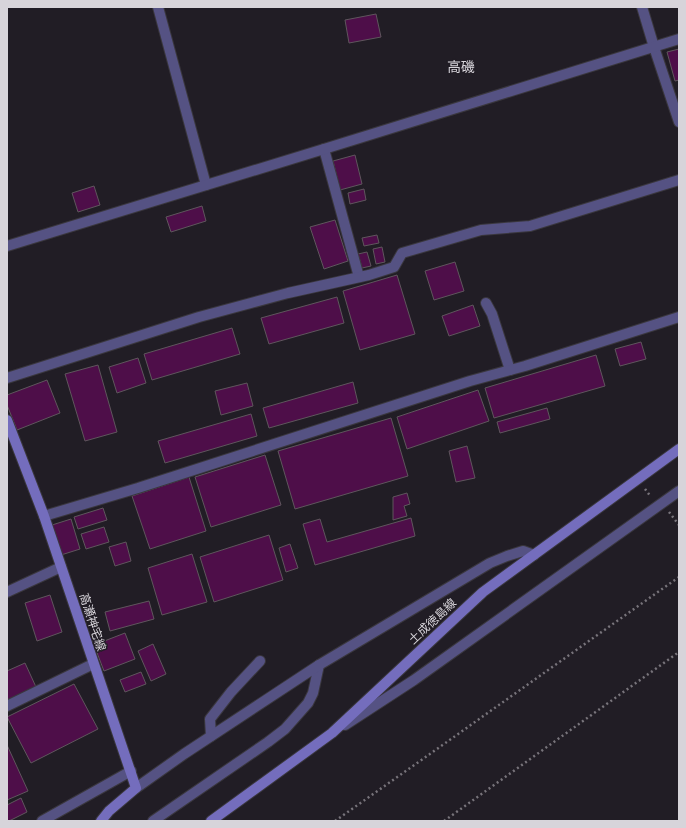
<svg xmlns="http://www.w3.org/2000/svg" width="686" height="828" font-family="'Libre Baskerville','Noto Sans JP',serif">
<style>
.building{fill:#4e0e49;stroke:#5f565d}
.lines{fill:none;stroke-linecap:round;stroke-linejoin:round}
.minor-casing{stroke:#3a373e;stroke-width:12}
.tertiary-casing{stroke:#3a373e;stroke-width:12}
.secondary-casing{stroke:#3a373e;stroke-width:12}
.path{stroke:#78747b;stroke-width:2.5;stroke-dasharray:2 3;stroke-linecap:butt}
.minor{stroke:#555283;stroke-width:10}
.tertiary{stroke:#555283;stroke-width:10}
.secondary{stroke:#746dbd;stroke-width:10}
.labels{text-anchor:middle;dominant-baseline:central;stroke-width:3;stroke-linejoin:round;paint-order:stroke}
.street-label{font-size:12px;fill:#d7d4da;stroke:#211d25}
.quarter-label{font-size:14px;fill:#d7d4da;stroke:#211d25}
</style>
<rect width="100%" height="100%" fill="#211d25"/>
<!-- building -->
<g class="building">
<path d="M376,14l5,23 -32,6 -4,-23z"/>
<path d="M679,49v31l-4,1 -8,-29z"/>
<path d="M355,155l7,29 -22,6 -7,-29z"/>
<path d="M94,186l6,19 -22,7 -6,-19z"/>
<path d="M364,189l2,11 -16,4 -2,-11z"/>
<path d="M202,206l4,15 -35,11 -5,-15z"/>
<path d="M335,220l13,41 -24,8 -14,-42z"/>
<path d="M377,235l2,8 -15,3 -2,-8z"/>
<path d="M382,247l3,15 -9,2 -3,-15z"/>
<path d="M367,252l4,14 -9,2 -4,-14z"/>
<path d="M455,262l9,29 -30,9 -9,-29z"/>
<path d="M397,275l18,59 -55,16 -17,-59z"/>
<path d="M337,297l7,26 -75,21 -8,-26z"/>
<path d="M473,305l7,21 -31,10 -7,-20z"/>
<path d="M232,328l8,26 -88,26 -8,-26z"/>
<path d="M641,342l5,17 -26,7 -5,-17z"/>
<path d="M596,355l9,31 -111,32 -9,-30z"/>
<path d="M138,358l8,25 -29,10 -8,-26z"/>
<path d="M98,365l19,67 -32,9 -20,-67z"/>
<path d="M47,380l13,33 -43,17 -10,-25v-10z"/>
<path d="M353,382l5,21 -89,25 -6,-20z"/>
<path d="M247,383l6,23 -32,9 -6,-24z"/>
<path d="M478,390l11,31 -82,28 -10,-32z"/>
<path d="M547,408l3,11 -50,14 -3,-11z"/>
<path d="M251,414l6,22 -92,27 -7,-22z"/>
<path d="M391,418l17,58 -113,33 -17,-58z"/>
<path d="M467,446l8,32 -19,4 -7,-31z"/>
<path d="M265,455l16,50 -70,22 -16,-50z"/>
<path d="M189,477l17,54 -56,18 -18,-53z"/>
<path d="M407,493l3,11 -6,2 3,10 -14,4v-23z"/>
<path d="M103,508l4,12 -29,9 -4,-12z"/>
<path d="M411,518l4,18 -100,29 -12,-41 17,-5 7,23z"/>
<path d="M71,519l9,30 -19,6 -9,-30z"/>
<path d="M104,527l5,15 -23,7 -5,-15z"/>
<path d="M269,535l14,45 -69,22 -14,-45z"/>
<path d="M126,542l5,19 -16,5 -6,-19z"/>
<path d="M290,544l8,24 -12,4 -7,-24z"/>
<path d="M192,554l15,48 -45,13 -14,-47z"/>
<path d="M50,595l12,37 -25,9 -12,-38z"/>
<path d="M149,601l5,18 -44,12 -5,-19z"/>
<path d="M125,633l10,26 -31,12 -10,-26z"/>
<path d="M153,644l13,30 -15,7 -13,-30z"/>
<path d="M25,663l11,24 -29,13v-29z"/>
<path d="M141,672l5,12 -21,8 -5,-12z"/>
<path d="M74,684l24,45 -67,34 -24,-46z"/>
<path d="M7,745l21,46 -21,9z"/>
<path d="M21,798l6,14 -18,9h-2v-16z"/>
</g>
<g class="lines">
<defs>
<g id="minor">
<path d="M158,7l48,178"/>
<path d="M642,7l12,40 25,75"/>
<path d="M324,149l35,128"/>
<path d="M7,246l317,-97 355,-110"/>
<path d="M486,303l6,11 18,56"/>
<path d="M7,378l192,-61 89,-24 81,-18 25,-8 8,-14 79,-23 49,-4 149,-46"/>
<path d="M44,516l94,-28 332,-107 55,-15 154,-49"/>
<path d="M7,592l54,-25"/>
<path d="M7,706l86,-42"/>
<path d="M345,725l69,-45 265,-189"/>
<path d="M211,736l-1,-17 21,-27 29,-31"/>
<path d="M42,821l89,-50"/>
<path d="M153,821l115,-79 17,-13 23,-26 5,-10 6,-28"/>
</g>
<path id="tertiary" d="M136,788l48,-34 135,-89 171,-102 17,-7 16,-5 11,4"/>
<g id="secondary">
<path d="M7,420l37,96 92,272 -27,23 -8,10"/>
<path d="M211,821l121,-88 151,-141 196,-143"/>
</g>
</defs>
<!-- minor casing -->
<use href="#minor" class="minor-casing"/>
<!-- tertiary casing -->
<use href="#tertiary" class="tertiary-casing"/>
<!-- secondary casing -->
<use href="#secondary" class="secondary-casing"/>
<!-- path -->
<g class="path">
<path d="M645,489l6,8"/>
<path d="M669,512l10,13"/>
<path d="M335,821l109,-77 235,-167"/>
<path d="M444,821l235,-169"/>
</g>
<!-- minor -->
<use href="#minor" class="minor"/>
<!-- tertiary -->
<use href="#tertiary" class="tertiary"/>
<!-- secondary -->
<use href="#secondary" class="secondary"/>
</g>
<g class="labels">
<!-- street labels -->
<g class="street-label">
<text transform="translate(432 621) rotate(-43)">土成徳島線</text>
<text transform="translate(93 622) rotate(72)">高瀬神宅線</text>
</g>
<!-- quarter labels -->
<g class="quarter-label">
<text x="461" y="67">高磯</text>
</g>
</g>
<!-- border -->
<rect width="686" height="828" fill="none" stroke="#d7d4da" stroke-width="16"/>
</svg>
